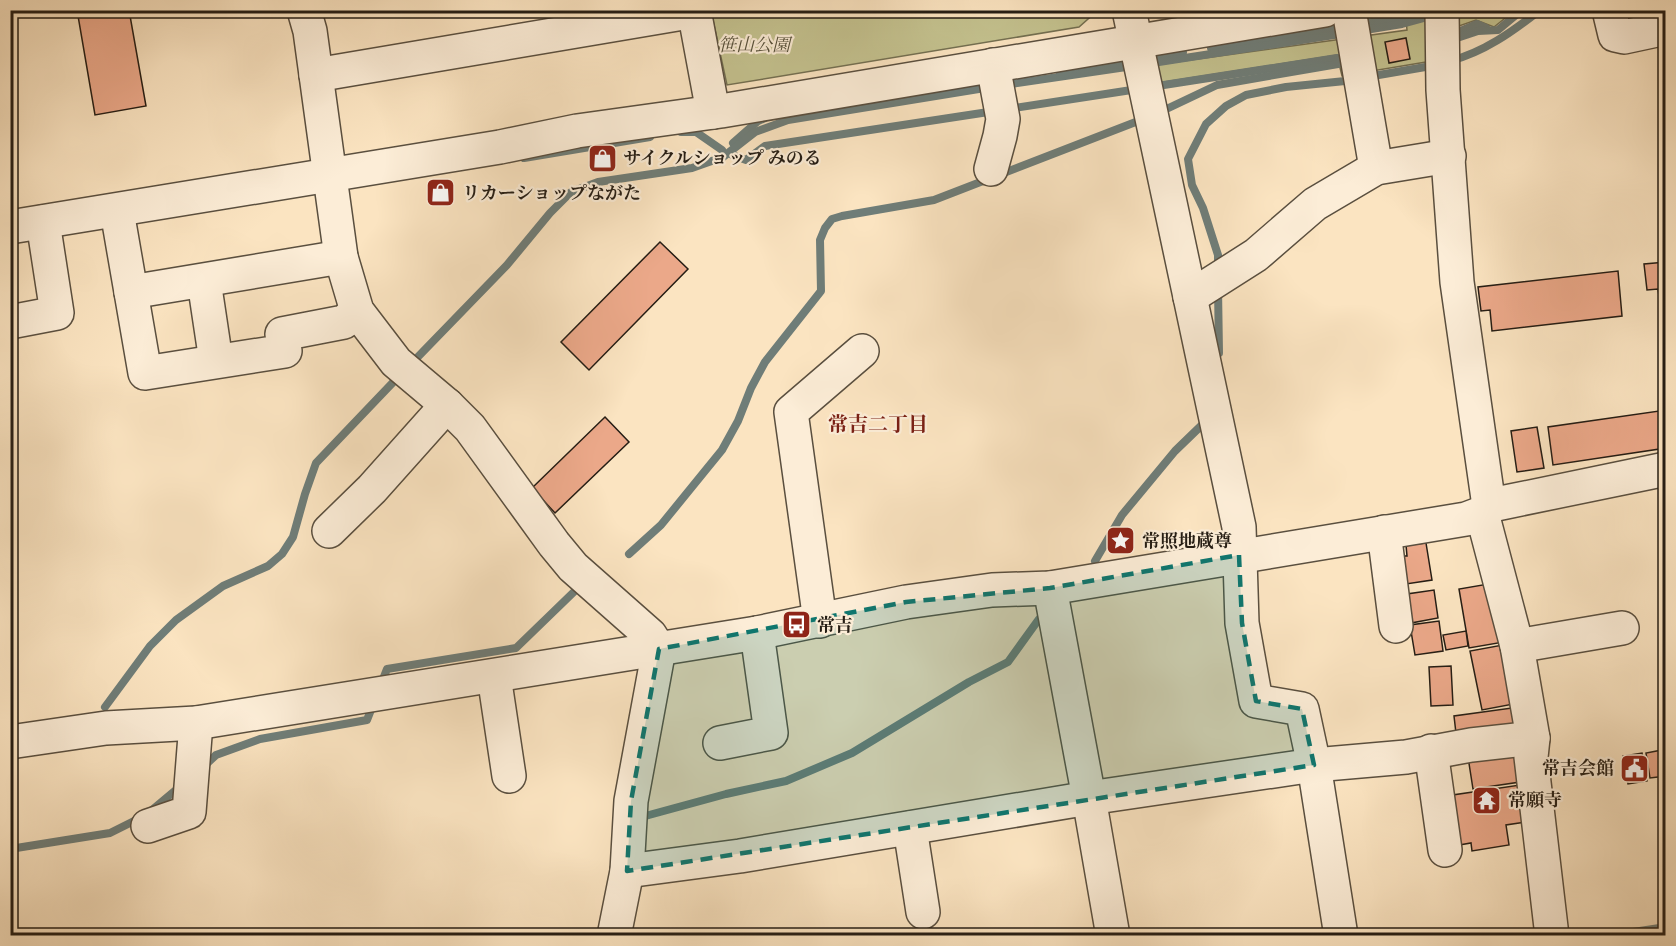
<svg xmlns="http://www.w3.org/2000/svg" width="1676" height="946" font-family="'IM FELL Double Pica','Noto Serif JP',serif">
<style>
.green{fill:#c4c28f;stroke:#747052;stroke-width:1.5}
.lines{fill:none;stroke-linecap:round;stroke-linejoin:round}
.stream{stroke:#6f7d78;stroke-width:8}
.building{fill:#eba889;stroke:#251d14;stroke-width:1.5}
.minor-casing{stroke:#5a4f3f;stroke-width:36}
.minor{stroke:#fcedd7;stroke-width:33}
.marked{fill:#0f766e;fill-opacity:0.2;stroke:#0f766e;stroke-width:4.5;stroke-dasharray:12 8;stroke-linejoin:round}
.labels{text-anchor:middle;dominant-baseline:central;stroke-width:4.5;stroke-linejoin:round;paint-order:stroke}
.park-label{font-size:18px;font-style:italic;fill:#554f39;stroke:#fcedd7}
.poi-label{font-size:18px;font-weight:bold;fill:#251d14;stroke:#fcedd7;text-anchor:start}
.neighbourhood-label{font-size:20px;font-weight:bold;fill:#7a1f14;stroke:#fcedd7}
</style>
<rect width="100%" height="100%" fill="#fbe4c1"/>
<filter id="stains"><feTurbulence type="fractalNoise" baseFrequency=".00333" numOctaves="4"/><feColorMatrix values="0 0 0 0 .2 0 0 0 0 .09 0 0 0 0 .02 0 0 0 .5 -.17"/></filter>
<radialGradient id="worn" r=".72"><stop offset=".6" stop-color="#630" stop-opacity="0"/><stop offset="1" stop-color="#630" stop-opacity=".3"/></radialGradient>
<!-- green -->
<g class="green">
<path d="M711,11h386l-18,16 -352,58z"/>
<path d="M1436,11h78l-20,16 -18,-7 -43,15 -1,26 -90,15 -5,-21 -186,29 -4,-18 260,-36 -1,-10z"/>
</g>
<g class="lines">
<!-- stream -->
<g class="stream">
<path d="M1359,24l44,-7 26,-7"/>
<path d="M1359,31l43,-7 33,-9"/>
<path d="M1456,33l21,-9 9,4"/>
<path d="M1454,39l24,-8 20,-1 24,-20"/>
<path d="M1211,48l135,-22"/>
<path d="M1145,58l38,-6"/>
<path d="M1450,61c34,-9 62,-29 90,-51"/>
<path d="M1146,64l201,-31"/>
<path d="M1059,71l74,-11"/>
<path d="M1367,77l70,-12"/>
<path d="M1004,85l129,-19"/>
<path d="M1151,87l186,-29"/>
<path d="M1008,109l130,-20"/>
<path d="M1158,113l59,-28 121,-21"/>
<path d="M681,132h15l26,18"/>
<path d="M733,143l25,-22 7,-3"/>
<path d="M732,155l14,5 19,-14 230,-35"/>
<path d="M524,158l126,-21"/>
<path d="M1218,269v-14l-15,-47 -11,-23 -4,-26 18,-35 20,-18 20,-11 40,-8 69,-7"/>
<path d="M1218,288l1,65"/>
<path d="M410,365l97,-100 43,-52 21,-21 27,-10 94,-14 31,-11 32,-25 33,-12 203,-33"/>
<path d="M629,554l32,-29 61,-75 16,-29 13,-33 14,-26 56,-71 -1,-51 5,-12 7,-9 10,-3 92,-16 212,-82"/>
<path d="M1095,561l27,-46 53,-64 30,-29"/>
<path d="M380,687l7,-18 129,-21 64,-62"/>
<path d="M105,707l45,-61 26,-26 47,-34 45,-20 14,-12 11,-17 12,-43 11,-31 85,-89"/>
<path d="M202,768l14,-13 44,-16 107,-19 7,-18"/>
<path d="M638,818l88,-24 60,-13 66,-28 117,-71 39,-20 31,-43"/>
<path d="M10,849l100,-16 36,-18 37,-31"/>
<path d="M1607,936l59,-9"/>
</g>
</g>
<!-- building -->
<g class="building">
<path d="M77,10h52l17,96 -51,9z"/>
<path d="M1406,38l4,21 -21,4 -4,-21z"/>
<path d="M660,242l28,27 -99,101 -28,-28z"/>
<path d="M1666,262v48h-5l-3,-21 -11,1 -3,-26z"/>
<path d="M1618,271l4,45 -130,15 -2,-21 -9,1 -3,-24z"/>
<path d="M1666,410v38l-113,17 -5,-38z"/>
<path d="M605,417l24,25 -74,71 -23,-25z"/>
<path d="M1537,427l7,41 -27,4 -6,-41z"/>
<path d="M1426,543l6,37 -26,4 -4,-28h5l-1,-11z"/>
<path d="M1494,583l10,59 -35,6 -10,-59z"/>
<path d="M1434,590l4,28 -27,5 -4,-29z"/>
<path d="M1439,621l4,30 -28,4 -5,-30z"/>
<path d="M1466,631l2,15 -22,4 -3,-15z"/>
<path d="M1508,644l11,59 -37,7 -12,-59z"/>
<path d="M1451,666l2,39 -22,1 -2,-39z"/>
<path d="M1519,707l3,26 -65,9 -3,-26z"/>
<path d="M1515,750l5,32 -47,7 -5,-32z"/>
<path d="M1662,750l4,26 -16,2 -4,-25z"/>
<path d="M1642,753l5,28 -19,3 -5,-28z"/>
<path d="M1520,785l6,37 -20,3 3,20 -37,6 -1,-8 -17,3 -8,-50z"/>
</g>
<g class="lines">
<defs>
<g id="minor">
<path d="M304,10l6,21 31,226 16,54 39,51 51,43 23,23 84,116 19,23 77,68 9,14 -28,152 -4,70 -13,65"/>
<path d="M694,10l19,102"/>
<path d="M1129,10l110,517 3,96 14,78 46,8 12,56 27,171"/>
<path d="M1349,10l27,158"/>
<path d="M1442,10l1,80 14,192 32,224"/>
<path d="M1609,10l6,25 9,2 42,-9"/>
<path d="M316,75l379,-64"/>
<path d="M991,169l9,-33 3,-17 -10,-54"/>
<path d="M117,211l28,162 140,-22 -3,-17 62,-12 13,-11"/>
<path d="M10,227l490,-80 77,-16 144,-20 604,-101"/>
<path d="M204,281l12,80"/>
<path d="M131,292l210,-35"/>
<path d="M1190,297l66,-42 59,-51 61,-36 73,-12"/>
<path d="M10,322l47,-9 -14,-91"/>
<path d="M1482,513l35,133 16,92 -2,19 21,179"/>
<path d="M329,531l43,-42 75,-84"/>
<path d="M1384,532l12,94"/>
<path d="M1050,588l39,210 24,138"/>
<path d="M820,621l-29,-209 71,-61"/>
<path d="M1517,646l105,-18"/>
<path d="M494,676l15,100"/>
<path d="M10,742l96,-14 90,-5 561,-90 149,-31 86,-12 58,-2 416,-69 16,-6 7,-7 12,-3 165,-34"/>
<path d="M720,743l51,-10 -14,-100"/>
<path d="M1431,751l14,99"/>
<path d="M148,826l41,-14 7,-89"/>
<path d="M910,828l13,84"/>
<path d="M627,871l113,-15 349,-58 225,-33 92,-8 65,-12 62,-7"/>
</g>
</defs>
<!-- minor casing -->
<use href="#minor" class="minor-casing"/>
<!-- minor -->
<use href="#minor" class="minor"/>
</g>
<!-- marked area -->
<path class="marked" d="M1239,555l3,68 14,78 46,8 12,56 -687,106 4,-70 28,-152 247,-47 144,-14z"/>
<!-- icons -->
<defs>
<symbol id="shop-square" viewBox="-11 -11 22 22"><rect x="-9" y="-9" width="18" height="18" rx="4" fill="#8f2418" stroke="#fcedd7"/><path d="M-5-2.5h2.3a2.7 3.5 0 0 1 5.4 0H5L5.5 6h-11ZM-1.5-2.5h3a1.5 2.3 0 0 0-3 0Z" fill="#fff"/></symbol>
<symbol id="sight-square" viewBox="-11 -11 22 22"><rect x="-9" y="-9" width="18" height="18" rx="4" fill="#8f2418" stroke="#fcedd7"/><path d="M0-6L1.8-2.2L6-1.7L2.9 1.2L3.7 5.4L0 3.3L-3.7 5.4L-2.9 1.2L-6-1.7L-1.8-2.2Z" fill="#fff"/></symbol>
<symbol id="bus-square" viewBox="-11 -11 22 22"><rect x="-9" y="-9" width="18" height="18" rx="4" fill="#8f2418" stroke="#fcedd7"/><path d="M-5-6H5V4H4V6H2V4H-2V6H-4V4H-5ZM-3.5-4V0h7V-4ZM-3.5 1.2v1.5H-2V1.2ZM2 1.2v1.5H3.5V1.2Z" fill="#fff"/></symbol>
<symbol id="civic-square" viewBox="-11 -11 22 22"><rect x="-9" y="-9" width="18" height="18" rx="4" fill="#8f2418" stroke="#fcedd7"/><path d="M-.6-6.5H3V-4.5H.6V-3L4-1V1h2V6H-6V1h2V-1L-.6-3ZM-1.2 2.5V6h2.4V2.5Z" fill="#fff"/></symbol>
<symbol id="temple-square" viewBox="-11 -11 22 22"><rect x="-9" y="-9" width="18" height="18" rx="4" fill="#8f2418" stroke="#fcedd7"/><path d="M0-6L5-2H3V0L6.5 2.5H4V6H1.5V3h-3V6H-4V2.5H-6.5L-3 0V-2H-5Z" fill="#fff"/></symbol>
</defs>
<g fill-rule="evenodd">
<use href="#shop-square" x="586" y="142" width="33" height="33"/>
<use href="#shop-square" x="424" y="176" width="33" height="33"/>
<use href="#sight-square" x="1104" y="524" width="33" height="33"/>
<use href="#bus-square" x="780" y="608" width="33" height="33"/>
<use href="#civic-square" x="1618" y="752" width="33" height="33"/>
<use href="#temple-square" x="1470" y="784" width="33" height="33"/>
</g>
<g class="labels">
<!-- park labels -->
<g class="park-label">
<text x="754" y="45">笹山公園</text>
</g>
<!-- poi labels -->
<g class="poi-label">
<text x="623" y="158">サイクルショップ みのる</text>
<text x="462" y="193">リカーショップながた</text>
<text x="1142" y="541">常照地蔵尊</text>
<text x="817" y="625">常吉</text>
<text x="1614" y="768" text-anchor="end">常吉会館</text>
<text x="1508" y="800">常願寺</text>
</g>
<!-- neighbourhood labels -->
<g class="neighbourhood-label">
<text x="878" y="424">常吉二丁目</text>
</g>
</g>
<!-- margin -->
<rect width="1676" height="946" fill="none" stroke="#fbe4c1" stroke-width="36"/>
<rect x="12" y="12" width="1652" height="922" fill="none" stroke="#251d14" stroke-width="3"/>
<rect x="18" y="18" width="1640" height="910" fill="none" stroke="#251d14" stroke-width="1.5"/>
<rect width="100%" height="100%" filter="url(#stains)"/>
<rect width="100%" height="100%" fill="url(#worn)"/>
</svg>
